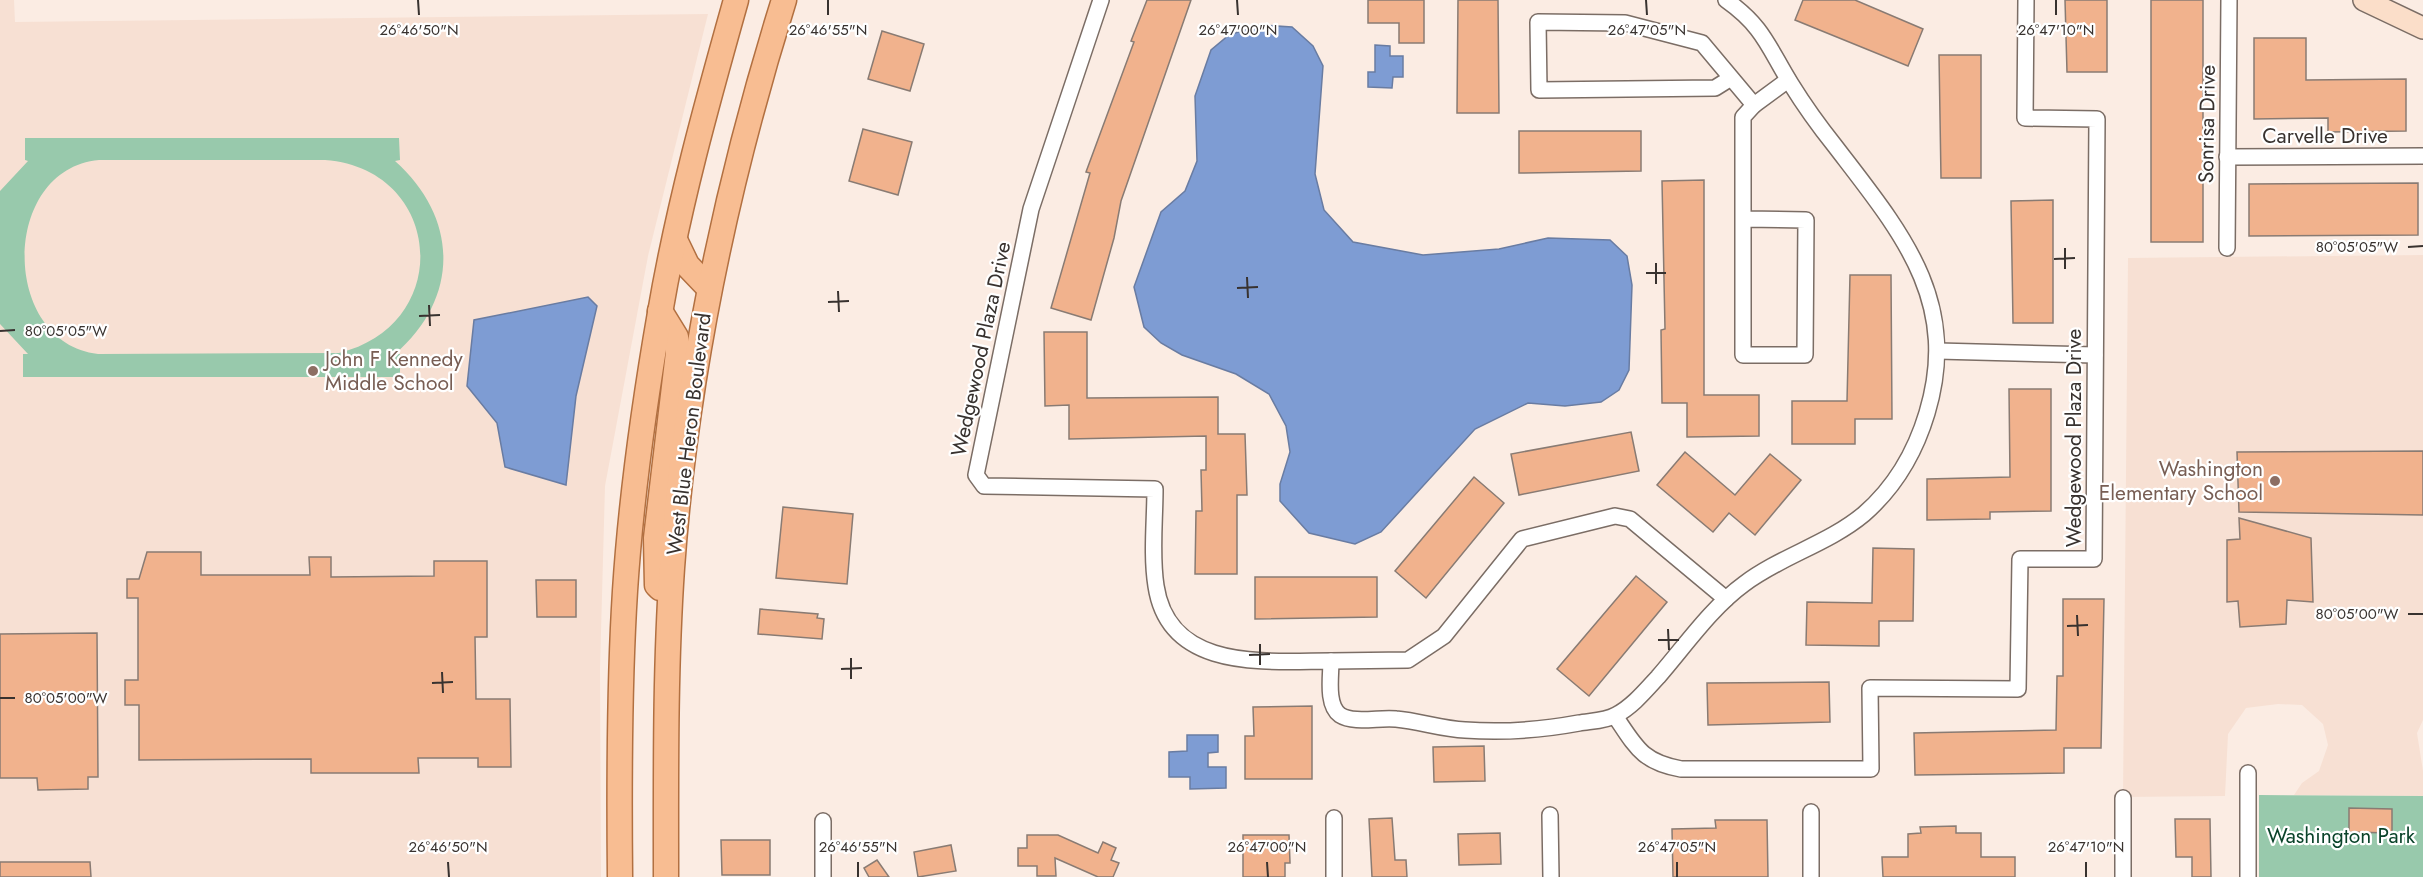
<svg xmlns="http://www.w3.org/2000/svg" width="2423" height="877" font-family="Jost,sans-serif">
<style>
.built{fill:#f7e0d3}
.green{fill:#98c9ac;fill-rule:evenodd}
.water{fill:#7e9cd3;stroke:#697ca2;stroke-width:1.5}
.building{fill:#f1b28d;stroke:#897b73;stroke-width:1.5}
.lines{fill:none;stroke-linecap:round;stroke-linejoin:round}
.street-casing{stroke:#7b6d65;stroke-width:18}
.secondary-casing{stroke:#7b6d65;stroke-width:24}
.primary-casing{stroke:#b27041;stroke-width:27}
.street{stroke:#fff;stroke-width:15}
.secondary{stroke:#fbdec9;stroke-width:21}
.primary{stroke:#f8bd92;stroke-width:24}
.ticks{fill:none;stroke:#38322f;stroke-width:2}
.education-dot{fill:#8d6e63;stroke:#fff;stroke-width:2}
.labels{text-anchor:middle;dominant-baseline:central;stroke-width:4.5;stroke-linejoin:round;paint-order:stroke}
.street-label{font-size:21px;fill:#38322f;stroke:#fff}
.education-label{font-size:21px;fill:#785e54;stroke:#fff;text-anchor:start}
.park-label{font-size:21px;fill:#0a432a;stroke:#fff}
.ticks-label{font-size:15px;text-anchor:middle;fill:#38322f;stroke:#fff;stroke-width:4.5;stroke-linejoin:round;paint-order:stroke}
</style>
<rect width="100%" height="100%" fill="#fbece3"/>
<!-- built -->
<g class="built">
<path d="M0,0h14l1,22 693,-8 -60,242 -43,230 -5,183 1,208h-601z"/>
<path d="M2423,255v465l-6,13 6,38v25l-129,-1 8,-12 17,-12 9,-26 -5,-21 -21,-19 -24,-1 -32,4 -18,26 -3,62 -102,1 5,-539z"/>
</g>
<!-- green -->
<g class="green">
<path d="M25,138h374l1,22 -5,1c64,57 65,137 0,193h5v23h-377v-23h5l-28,-30v-133l28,-30 -3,-1zM99,160h226c119,9 130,165 14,193l-241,1c-98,-11 -98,-185 1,-194z"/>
<path d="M2259,795l164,1v81h-164z"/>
</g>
<!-- water -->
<g class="water">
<path d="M1260,25l32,2 21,19 10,20 -8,108 9,36 29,32 70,13 76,-6 49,-11 62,2 17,16 5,29 -3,85 -10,20 -18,12 -36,4 -37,-3 -53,26 -94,103 -26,12 -46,-11 -29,-32v-17l10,-32 -4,-26 -17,-32 -33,-20 -54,-19 -21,-12 -17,-16 -10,-40 27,-75 24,-21 12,-30 -2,-65 16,-46 18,-15z"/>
<path d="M1375,45l15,1v10h13v21h-10l-1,11 -24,-1v-15h7z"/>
<path d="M588,297l9,9 -21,90 -10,89 -61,-18 -8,-44 -30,-37 7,-66z"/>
<path d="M1187,735h31v17l-10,1v14h18v21l-36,1v-12h-21v-25l18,-1z"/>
</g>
<!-- building -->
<g class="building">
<path d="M1147,0h44l-70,201 -7,37 -23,82 -40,-12 39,-135 -4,-1 48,-130 -3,-1z"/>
<path d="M1368,0h56v43h-25v-20h-31z"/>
<path d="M1458,0h40l1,113h-42z"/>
<path d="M1803,0h52l68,29 -15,37 -113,-46z"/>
<path d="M2065,0h42v72h-40z"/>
<rect x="2151" y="0" width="52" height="242"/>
<path d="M882,31l42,13 -14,47 -42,-12z"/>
<path d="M2254,38h52v42l100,-1v52l-78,1v-14l-74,1z"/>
<path d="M1939,55h42v123h-40z"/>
<path d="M863,129l49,13 -14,53 -49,-14z"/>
<path d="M1519,131h122v40l-122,2z"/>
<path d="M1704,180v215h55v41l-72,1v-34h-25l-1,-73 4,-1 -3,-148z"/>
<path d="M2418,183v52l-169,1v-52z"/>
<path d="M2053,200v123h-40l-2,-122z"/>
<path d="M1850,275h41l1,144h-37v25h-63v-43h55z"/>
<path d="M1044,332h43v66l131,-1v37h27l2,61h-10v79h-42l1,-63h6l-1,-41h5v-34l-137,3v-34l-24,1z"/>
<path d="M2009,389h42v122l-61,1v7l-63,1v-41l83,-2z"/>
<path d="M1631,432l8,39 -120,24 -8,-41z"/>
<path d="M2423,451v64l-184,-3 -2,-60z"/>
<path d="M1685,452l50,43 35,-41 31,26 -46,55 -26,-22 -16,19 -56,-47z"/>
<path d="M1474,477l30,26 -78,95 -31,-27z"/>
<path d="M783,507l70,7 -6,70 -71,-6z"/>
<path d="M2239,518l72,20 2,64 -26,-2 -1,24 -46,3 -2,-26 -11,1v-62l13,-1z"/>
<path d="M1873,548l41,1 -1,72h-34v25l-73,-1 1,-43 65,1z"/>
<path d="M147,552h54v23h109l-1,-18h22v20l103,-1v-15h53v76h-12l1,62h34l1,68h-33v-9h-60l1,15h-108v-14l-172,1v-55h-14v-25h13v-82h-11v-19h12z"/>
<path d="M1636,576l31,26 -78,94 -32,-27z"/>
<path d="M1255,577h122v40l-122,2z"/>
<path d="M536,580h40v37h-39z"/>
<path d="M2063,599h41l-3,149h-37v25l-149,2 -1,-42 142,-3 1,-54h6z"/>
<path d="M760,609l58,5 -1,4 7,1 -2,20 -64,-5z"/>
<path d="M97,633l1,144h-10v12l-50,1 -1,-12h-37v-144z"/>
<path d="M1829,682l1,40 -122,3 -1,-42z"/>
<path d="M1312,706v73h-67v-43h9l-1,-29z"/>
<path d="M1484,746l1,35 -51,1 -1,-35z"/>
<path d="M2349,808l43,1v24l-43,-1z"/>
<path d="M1392,818l3,42h11l1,17h-35l-3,-58z"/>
<path d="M2175,819h35l1,58h-19v-20h-16z"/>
<path d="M1715,820h52l1,57h-95l-1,-48 44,-1z"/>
<path d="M1956,826v7h25v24h34v20h-132l-1,-20h26v-23l13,-1 -1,-6z"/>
<path d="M1500,833l1,31 -42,1 -1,-31z"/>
<path d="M1027,835h31l40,18 5,-11 13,6 -5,12 8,3 -6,14h-15l-43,-19 1,18h-19v-10h-19v-18h9z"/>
<path d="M1243,835h46l1,28h-5v14h-42z"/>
<path d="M721,840h49v35h-48z"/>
<path d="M951,845l5,26 -38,6 -4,-25z"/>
<path d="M877,860l12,17h-20l-5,-9z"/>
<path d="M0,862h90l1,15h-91z"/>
</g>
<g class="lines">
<defs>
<g id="street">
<path d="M1101,0l-70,209 -55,266 8,11 171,3c0,31 -4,66 1,97 13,86 110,75 175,75 0,15 -5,44 9,54 14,9 40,2 56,4 23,2 46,10 69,11 39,3 76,0 114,-7 11,-2 27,-2 37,-8 16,-8 30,-25 42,-38 27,-31 53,-69 86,-93 37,-28 84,-40 120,-70 31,-27 51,-61 63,-101 34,-113 -27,-182 -92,-267 -16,-20 -31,-41 -44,-62 -23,-37 -27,-57 -65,-84"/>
<path d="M1731,78l-16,10 -176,2 -1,-68 87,1 77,20 52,62"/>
<path d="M2227,157l196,-1"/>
<path d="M1744,219l62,1 -1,135h-62v-238l11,-12 34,-25"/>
<path d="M2227,248l2,-248"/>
<path d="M1938,351l157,4"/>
<path d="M1331,661l77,-1 36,-24 78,-97 93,-23 15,3 96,80"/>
<path d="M1615,716c21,31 27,46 66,53h190l-1,-81 148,1 2,-130h74l3,-440 -72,-1 1,-118"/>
<path d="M2123,798v79"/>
<path d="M1550,815l1,62"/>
<path d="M823,821v56"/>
<path d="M1334,877v-59"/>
<path d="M1811,877v-65"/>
<path d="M2248,877v-104"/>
</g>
<path id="secondary" d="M2364,0l59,28"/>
<g id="primary">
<path d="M675,240l12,25 22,23"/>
<path d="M660,311l16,26 2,16 -22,185 1,47 3,3"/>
<path d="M620,877c-1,-95 -1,-191 5,-286 6,-93 19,-186 35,-278 18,-106 47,-210 76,-313"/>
<path d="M666,877c0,-103 -1,-206 6,-309 14,-193 54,-383 112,-568"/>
</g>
</defs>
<!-- street casing -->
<use href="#street" class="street-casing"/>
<!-- secondary casing -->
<use href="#secondary" class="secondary-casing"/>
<!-- primary casing -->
<use href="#primary" class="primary-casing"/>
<!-- street -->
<use href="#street" class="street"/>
<!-- secondary -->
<use href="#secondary" class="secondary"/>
<!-- primary -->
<use href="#primary" class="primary"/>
</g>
<!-- ticks -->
<path class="ticks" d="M418,0l1,15M828,0v15M1237,0l1,15M1646,0l1,15M2056,0v15M2408,247l15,-1M2065,248v21M2054,259l21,-1M1656,263v21M1646,273h20M1247,277l1,21M1237,288l21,-1M838,291l1,21M828,302l21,-1M429,305l1,21M419,316l21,-1M0,331l15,-1M2408,614h15M2077,615l1,21M2067,626l21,-1M1668,629l1,21M1658,640h21M1260,644v21M1249,655l21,-1M851,658v21M841,669l21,-1M442,672l1,21M432,683l21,-1M0,698h15M448,862l1,15M858,862v15M1267,862l1,15M1677,862v15M2086,862v15"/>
<!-- markers -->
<g class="education-dot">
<circle cx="313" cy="371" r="6"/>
<circle cx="2275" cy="481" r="6"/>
</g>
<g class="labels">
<!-- street labels -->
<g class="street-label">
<text transform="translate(2207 124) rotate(-89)">Sonrisa Drive</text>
<text x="2325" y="136">Carvelle Drive</text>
<text transform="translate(981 349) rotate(-78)">Wedgewood Plaza Drive</text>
<text transform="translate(689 434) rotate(-83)">West Blue Heron Boulevard</text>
<text transform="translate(2074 438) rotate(-90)">Wedgewood Plaza Drive</text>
</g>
<!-- education labels -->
<g class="education-label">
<text x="325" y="359">John F Kennedy<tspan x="325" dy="24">Middle School</tspan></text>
<text x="2263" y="469" text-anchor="end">Washington<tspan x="2263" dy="24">Elementary School</tspan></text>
</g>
<!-- park labels -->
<g class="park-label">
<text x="2341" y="836">Washington Park</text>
</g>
</g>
<g class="ticks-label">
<text x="419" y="35">26°46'50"N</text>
<text x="828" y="35">26°46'55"N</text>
<text x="1238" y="35">26°47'00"N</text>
<text x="1647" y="35">26°47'05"N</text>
<text x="2056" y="35">26°47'10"N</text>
<text x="2357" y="252">80°05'05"W</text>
<text x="66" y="336">80°05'05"W</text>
<text x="2357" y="619">80°05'00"W</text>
<text x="66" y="703">80°05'00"W</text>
<text x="448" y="852">26°46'50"N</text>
<text x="858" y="852">26°46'55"N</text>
<text x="1267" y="852">26°47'00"N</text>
<text x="1677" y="852">26°47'05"N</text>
<text x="2086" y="852">26°47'10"N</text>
</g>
</svg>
